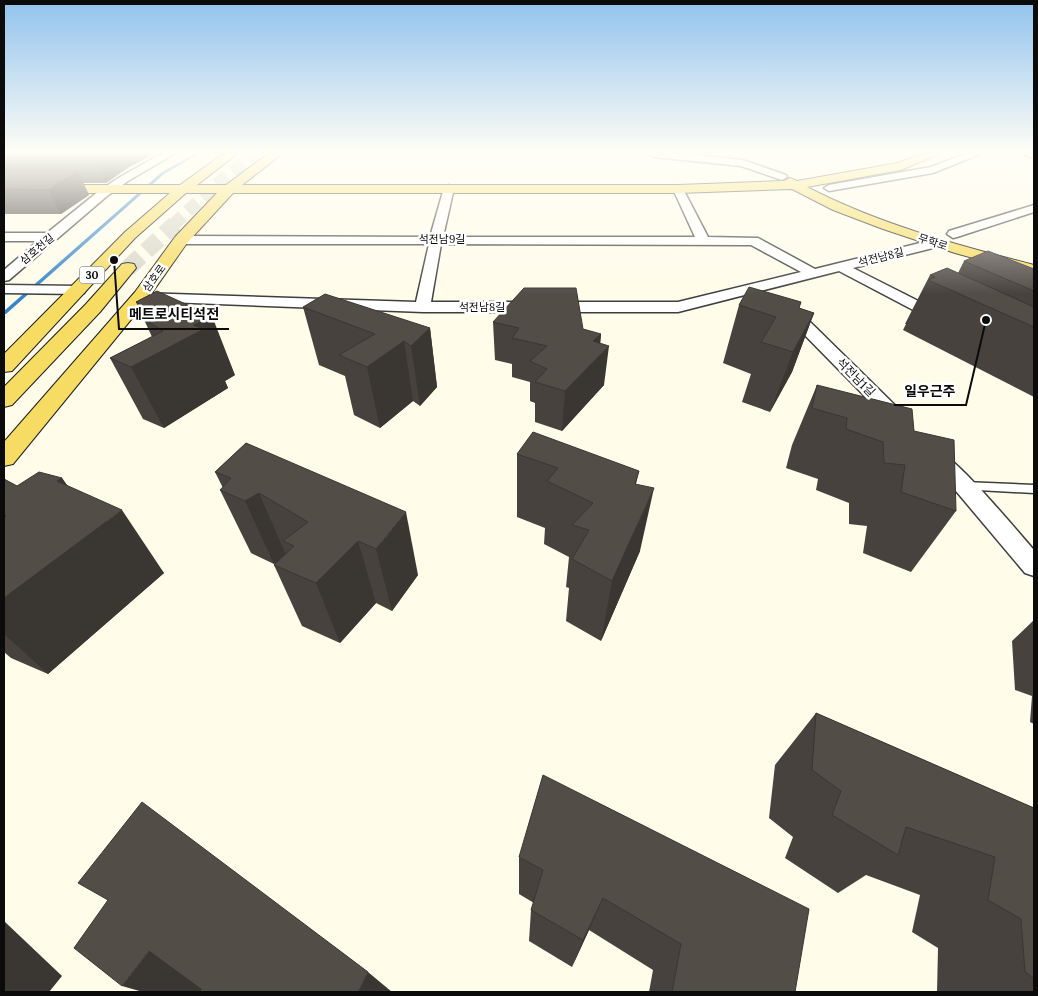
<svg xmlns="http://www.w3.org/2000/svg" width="1038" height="996" font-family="Lora,'Noto Sans KR',serif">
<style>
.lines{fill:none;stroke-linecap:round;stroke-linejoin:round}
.stream{fill:#3886ca;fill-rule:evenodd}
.primary-tunnel-far1{stroke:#dad8c9;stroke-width:13;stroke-dasharray:13 7;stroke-linecap:butt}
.primary-tunnel{stroke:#dad8c9;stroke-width:17;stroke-dasharray:17 8;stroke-linecap:butt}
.service-casing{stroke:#3e3e3e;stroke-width:3}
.minor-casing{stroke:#3e3e3e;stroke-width:3}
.primary-casing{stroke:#1c1c1c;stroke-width:2}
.service{fill:#fff;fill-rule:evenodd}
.minor{fill:#fff;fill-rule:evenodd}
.primary{fill:#f6dc62;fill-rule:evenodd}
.wall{fill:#47423e}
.shaded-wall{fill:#3a3632}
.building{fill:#534d48;stroke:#3a3632}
.labels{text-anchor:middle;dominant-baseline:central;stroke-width:5;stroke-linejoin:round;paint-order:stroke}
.far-street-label{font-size:11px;fill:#0b0b0b;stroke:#fff}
.shield{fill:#fff;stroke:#545454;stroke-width:1}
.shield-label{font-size:11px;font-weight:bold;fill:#0b0b0b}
.street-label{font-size:12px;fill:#0b0b0b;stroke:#fff}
.leader{fill:none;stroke:#0b0b0b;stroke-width:2}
.callout-dot{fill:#0b0b0b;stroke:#fff;stroke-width:2}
.callout-label{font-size:14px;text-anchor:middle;font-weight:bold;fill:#0b0b0b;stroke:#fff;stroke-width:5;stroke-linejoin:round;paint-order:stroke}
</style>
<rect width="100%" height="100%" fill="#fffcea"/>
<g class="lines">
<!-- stream -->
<path class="stream" d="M195,154h4l-35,20 -158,140h-2v-3l158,-139z"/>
<!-- primary-tunnel-far1 -->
<path class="primary-tunnel-far1" d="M173,225l44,-41 38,-30"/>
<!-- primary-tunnel -->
<path class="primary-tunnel" d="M128,268l47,-44"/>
<defs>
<path id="service" d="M964,482l70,3v8l-74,-4 -2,-3z"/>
<g id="minor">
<path d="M161,154h13l-46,27 -21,15 -98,84 -5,1v-11l34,-29h-34v-8h43l52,-42 21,-14z"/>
<path d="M649,154h38l56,6 43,15 1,2 -5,3 -41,-14 -87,-9z"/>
<path d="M965,154h15l-47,19 -104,18 -5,-3 5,-3 102,-18z"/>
<path d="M1025,154h9v4l-7,-2z"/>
<path d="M449,185l5,3 -11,49h252l-22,-48 5,-3 5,3 25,48 50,1 57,31 121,-30 5,1 1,3 -1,3 -88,22 95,48 2,3 -2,3h-12l-97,-51 -161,41h-255l-281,-11 -5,-1 -2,-3 2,-3 5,-1 274,9 13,-58h-248l-6,-4 6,-4 249,1 14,-49zM441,244l310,1 50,27 -123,30h-247z"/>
<path d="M1034,205v7l-77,25 -4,1 -6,-4 2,-3z"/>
<path d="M4,285l75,1 5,1 2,3 -2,3 -5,1 -75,-1z"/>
<path d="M786,306l15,7 107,105 3,4 -3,4 -7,2 -7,-2 -105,-107 -11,-8 3,-3z"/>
<path d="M934,449c21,6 82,81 100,101v26l-9,-3 -69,-82 -29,-30 -3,-5 3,-5z"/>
</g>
<g id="primary">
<path d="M223,154h14l-40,31h29l42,-31h14l-40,31h436l106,-4 6,-3 7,3 101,-18 23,-9h18l-38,16 -94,17c71,37 150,58 227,78v10l-79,-22 -72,-24 -50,-19 -41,-21 -114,4h-445l-46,50 -40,57 -134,164 -9,2v-24l131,-150 40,-55 42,-44h-31l-51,45 -123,133 -8,1v-18l121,-122 45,-39h-166v-8h176z"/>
<path d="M128,263l6,1 2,4 -36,44 -88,93 -8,2v-20l82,-83 36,-40z"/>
</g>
</defs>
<!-- service casing -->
<use href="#service" class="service-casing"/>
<!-- minor casing -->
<use href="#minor" class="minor-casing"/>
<!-- primary casing -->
<use href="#primary" class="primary-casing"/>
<!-- service -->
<use href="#service" class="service"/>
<!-- minor -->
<use href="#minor" class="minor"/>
<!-- primary -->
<use href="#primary" class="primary"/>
</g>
<!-- wall -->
<g class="wall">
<path d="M4,154h149l-27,15 -20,14h-23l6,12 -28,19h-57z"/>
<path d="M964,261l70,8v128l-131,-67 3,-6h-1l25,-49 28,-2z"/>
<path d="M157,291l78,84 -10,6 3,7 -64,40 -21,-9 -33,-61 42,-21 -16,-35z"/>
<path d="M739,305l60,3 15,5 -22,59 -22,40 -28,-10 9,-28 -28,-11z"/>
<path d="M303,307l127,21 7,59 -17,19 -7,-5 -33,27 -26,-13 -9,-39 -26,-11z"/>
<path d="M493,322l108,12 -1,10 4,41 -42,46 -27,-9v-19l-5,-2v-19l-18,-5v-13l-17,-4z"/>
<path d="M817,385l97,46 42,80 -45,61 -48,-19 4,-27 -18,-2v-21l-33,-13 2,-11 -32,-11 6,-23z"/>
<path d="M246,443l172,132 -26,36 -16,-8 -36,40 -38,-17 -28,-61 3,-3 -3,2 -23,-11 -31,-63 3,-2 -8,-16z"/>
<path d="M517,454l122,17 -3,13 4,67 -39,90 -35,-20 3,-33 -3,-1 3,-30 -25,-13 1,-16 -28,-11z"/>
<path d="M62,478l5,8 97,87 -116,101 -37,-16 -7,-6v-173l13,7z"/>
<path d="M1034,620v104l-4,-2 2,-26 -17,-6 -3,-49z"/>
<path d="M816,713l218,95v184h-97l1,-44 -26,-16 8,-37 -54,-20 -28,18 -53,-35 8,-21 -24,-19 6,-53z"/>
<path d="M519,857l276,135h-146l4,-22 -64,-40 -17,37 -43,-26 2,-31 3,-7 -15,-9z"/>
</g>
<!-- shaded-wall -->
<g class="shaded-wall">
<path d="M104,154h49l-27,15 -20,14 -11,-23z"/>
<path d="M78,171l11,24 -28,19 -13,-24z"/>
<path d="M814,313l-22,59 -22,40 23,-60z"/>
<path d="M212,316l23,59 -10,6 3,7 -64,40 -33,-61 62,-42z"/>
<path d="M430,328l7,59 -17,19 -9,-60z"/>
<path d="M601,334l-2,22 10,-10 -5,39 -42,46 3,-40 28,-50z"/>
<path d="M404,341l9,60 -33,27 -13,-61z"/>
<path d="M62,478l36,50 24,-18 42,63 -116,101 -44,-40v-36l53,-117z"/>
<path d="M654,488l-14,63 -39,90 11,-60z"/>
<path d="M259,493l27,62 -12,9 -29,-63z"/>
<path d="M406,512l12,63 -26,36 -16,-62z"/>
<path d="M358,541l18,62 -36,40 -24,-60z"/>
<path d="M603,898l-14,32 -17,37 11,-27z"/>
<path d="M4,921l58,55 -13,16h-45z"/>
<path d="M149,951l63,25 -11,16h-58l-21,-6z"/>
<path d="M368,972l24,20h-34z"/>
</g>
<!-- building -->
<g class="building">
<path d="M4,154h100l-9,6h-91z"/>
<path d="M4,171h74l-30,19 -44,-1z"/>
<path d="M988,251l46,18v22l-70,-30z"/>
<path d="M947,268l87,39v20l-106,-47 7,-3 -5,-2z"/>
<path d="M749,287l52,15 -2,6 15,5 -21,39 -32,-10 15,-25 -37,-12z"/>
<path d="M524,288h52l7,41 18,5 -8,7 16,5 -44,45 -30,-9 12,-13 -17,-8 17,-15 -35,-8 7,-10 -26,-6z"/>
<path d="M157,291l55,25 -19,9 11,4 -73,38 -21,-9 53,-27 -20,-13 12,-5 -19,-11z"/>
<path d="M325,294l105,34 -19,18 -7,-5 -37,26 -28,-12 36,-21 -72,-27z"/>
<path d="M817,385l95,24 2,22 40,9 2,71 -55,-19 4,-27 -21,-2 -1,-21 -37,-13 1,-11 -35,-10z"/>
<path d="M533,432l106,39 -4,13 19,4 -42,93 -40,-22 17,-29 -17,-5 21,-22 -46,-22 11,-13 -41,-14z"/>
<path d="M246,443l160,69 -30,37 -18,-8 -42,42 -42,-18 20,-19 -11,-5 25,-19 -49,-29 -14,8 -25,-11 11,-12 -16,-6z"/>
<path d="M39,472l23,6 -5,3 65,29 -118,88v-80l2,-2 -2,-1v-36l13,7z"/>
<path d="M816,713l218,95v170l-9,-6 -4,-53 -33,-19 7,-43 -89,-30 -8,28 -66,-40 9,-24 -29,-21z"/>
<path d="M543,775l266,134 -14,83h-123l9,-48 -78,-46 -20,42 -52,-30 12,-40 -24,-13z"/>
<path d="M142,802l226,170 -10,20h-153l-56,-41 -27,35 -48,-38 34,-48 -30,-17z"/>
</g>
<!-- sky -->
<linearGradient id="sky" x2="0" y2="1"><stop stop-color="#91c2ed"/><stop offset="0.52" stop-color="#fffef6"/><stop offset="1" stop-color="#fffef6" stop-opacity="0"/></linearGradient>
<rect width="1038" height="294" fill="url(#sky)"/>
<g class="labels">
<!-- far-street labels -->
<g class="far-street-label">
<text x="442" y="239">석전남9길</text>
<text transform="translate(933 242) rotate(18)">무학로</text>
<text transform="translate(37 249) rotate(-40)">삼호천길</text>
<text transform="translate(881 257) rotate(-14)">석전남8길</text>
<text transform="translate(154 278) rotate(-54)">삼호로</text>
<text x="482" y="307">석전남8길</text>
</g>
<!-- shield labels -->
<rect class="shield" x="79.5" y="266.5" width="25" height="17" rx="4"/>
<g class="shield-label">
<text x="92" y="275">30</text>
</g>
<!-- street labels -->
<g class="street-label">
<text transform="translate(856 377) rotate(45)">석전남1길</text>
</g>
</g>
<!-- callouts -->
<path class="leader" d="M114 260L119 329H229M986 320L966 405H894"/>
<g class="callout-dot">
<circle cx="114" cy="260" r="5"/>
<circle cx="986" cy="320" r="5"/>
</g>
<g class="callout-label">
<text x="174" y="319">메트로시티석전</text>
<text x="930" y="396">일우근주</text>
</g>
<!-- border -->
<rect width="1038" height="996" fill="none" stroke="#0b0b0b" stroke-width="10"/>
</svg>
